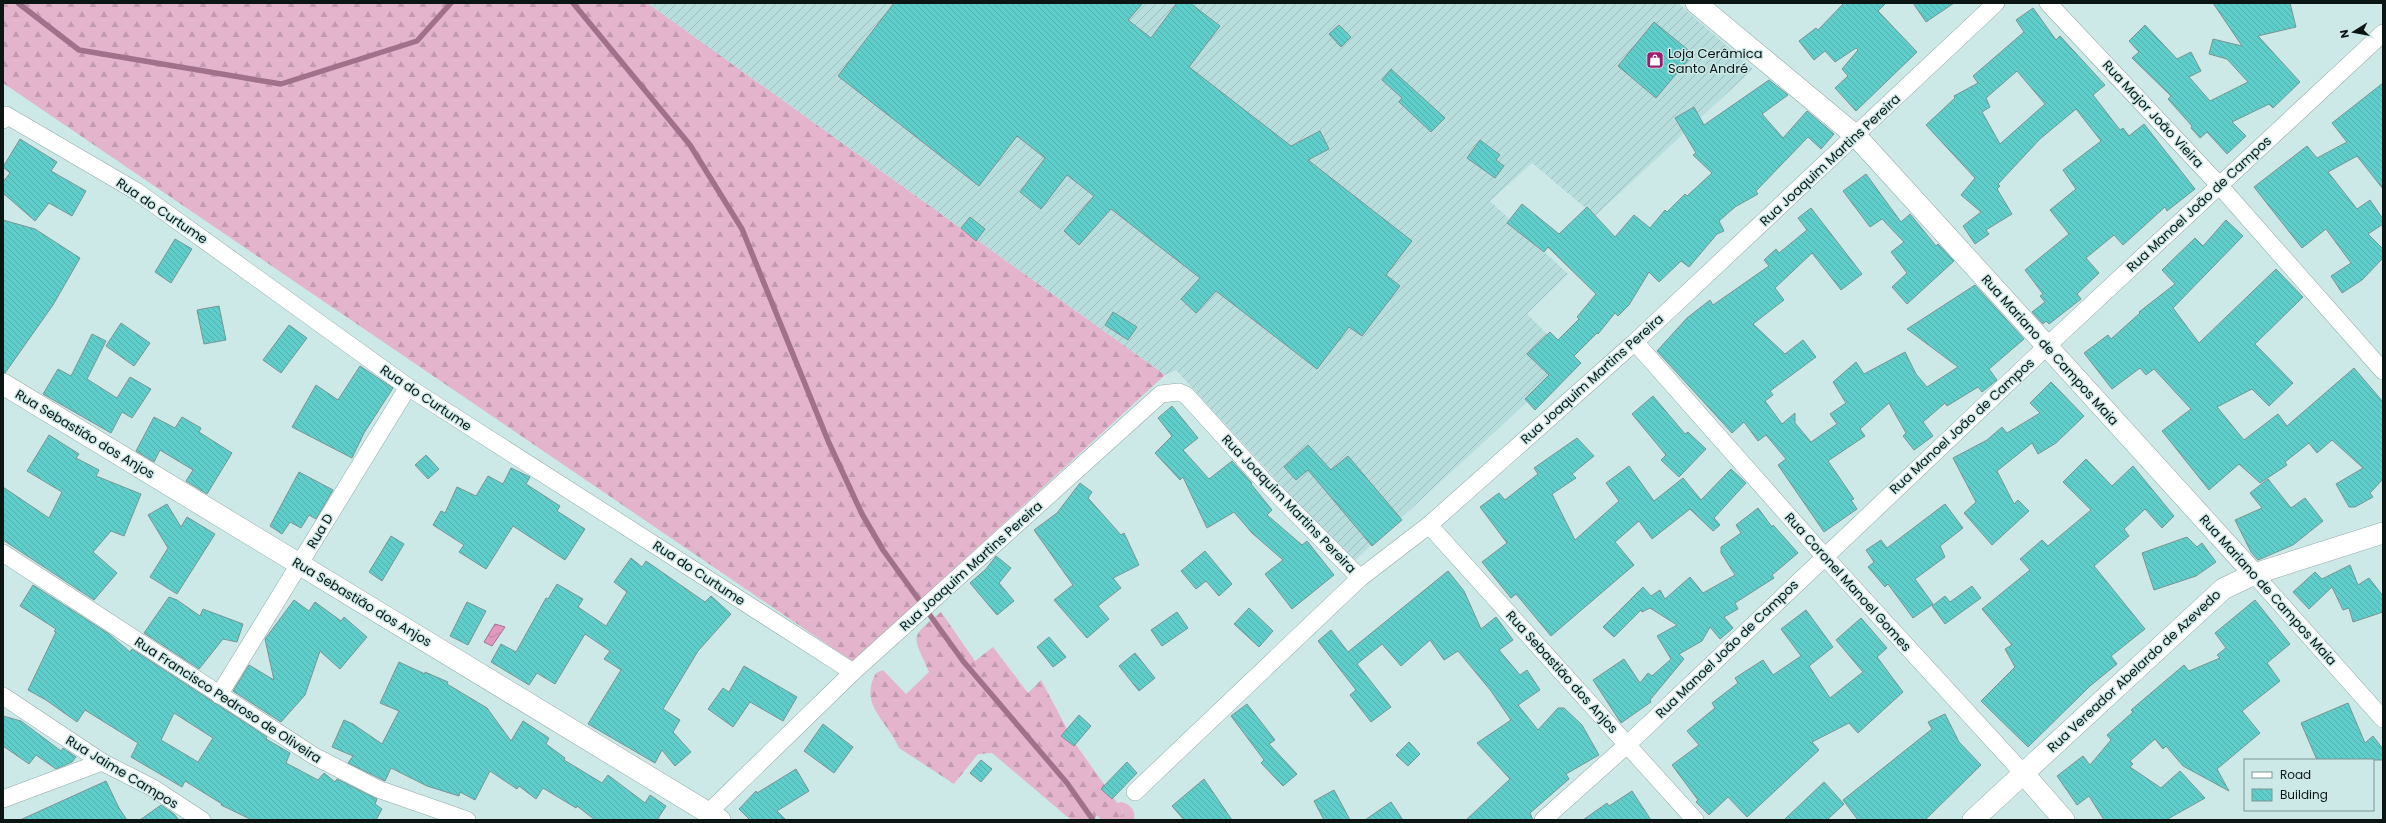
<svg xmlns="http://www.w3.org/2000/svg" width="2386" height="823" font-family="Poppins,sans-serif">
<style>
.industrial{fill:url(#industrial-furrows)}
.grass{fill:url(#grass-tufts)}
.forest{fill:url(#forest-firs)}
.water{fill:url(#water-waves);stroke:#a1718c}
.lines{fill:none;stroke-linecap:round;stroke-linejoin:round}
.stream{stroke:#a1718c;stroke-width:5.5}
.building{fill:url(#building-back-hatch);stroke:#7a9493;fill-rule:evenodd}
.minor-casing{stroke:#8faaa9;stroke-width:18}
.tertiary-casing{stroke:#8faaa9;stroke-width:22}
.minor{stroke:#fff;stroke-width:17}
.tertiary{stroke:#fff;stroke-width:21}
.labels{text-anchor:middle;dominant-baseline:central;stroke-width:3;stroke-linejoin:round;paint-order:stroke}
.poi-label{font-size:13px;fill:#0a1514;stroke:#cce9e8;text-anchor:start}
.street-label{font-size:13px;fill:#0a1514;stroke:#cce9e8}
</style>
<defs>
<pattern id="industrial-furrows" width="10" height="10" patternUnits="userSpaceOnUse"><rect width="10" height="10" fill="#b7dedc"/><path d="M-1 1l2-2M0 10L10 0M9 11l2-2" fill="none" stroke="#9cbebc"/></pattern>
<pattern id="grass-tufts" width="24" height="20" patternUnits="userSpaceOnUse"><rect width="24" height="20" fill="#e4b4cd"/><path d="M3 7l-1-3M5 7V3M7 7l1-3M15 17l-1-3M17 17v-4M19 17l1-3" fill="none" stroke="#c29aaf"/></pattern>
<pattern id="forest-firs" width="22" height="20" patternUnits="userSpaceOnUse"><rect width="22" height="20" fill="#e4b4cd"/><path d="M5 1l3.5 6h-7zM16 11l3.5 6h-7z" fill="#c29aaf"/></pattern>
<pattern id="water-waves" width="16" height="10" patternUnits="userSpaceOnUse"><rect width="16" height="10" fill="#e299c0"/><path d="M0 5q4-4 8 0t8 0" fill="none" stroke="#c183a4"/></pattern>
<pattern id="building-back-hatch" width="6" height="6" patternUnits="userSpaceOnUse"><rect width="6" height="6" fill="#5fcecb"/><path d="M-1 5l2 2M0 0l6 6M5-1l2 2" fill="none" stroke="#51b0ad"/></pattern>
</defs>
<rect width="100%" height="100%" fill="#cce9e8"/>
<!-- industrial -->
<path class="industrial" d="M647,3h1031l75,66 -158,147 -63,-53 -42,38 78,73 -41,40 46,46 -221,203 -176,-193 -11,5z"/>
<!-- grass -->
<path class="grass" d="M1122,802c9,3 14,9 12,18h-17l6,-9 -6,-8z"/>
<!-- forest -->
<g class="forest">
<path d="M3,3h644l518,372 -312,287 -850,-579z"/>
<path d="M941,612l34,49 18,-14 35,46 13,-13 33,62 49,69 -6,9h-16l-4,-5 -3,5h-23l-79,-67 -14,1 -24,30 -55,-36c-11,-27 -41,-43 -23,-75l7,-3 23,24 23,-22c-16,-37 -21,-33 12,-60z"/>
</g>
<!-- water -->
<path class="water" d="M495,624l10,3 -13,19 -8,-4z"/>
<g class="lines">
<!-- stream -->
<g class="stream">
<path d="M18,3l61,47 202,34 136,-43 34,-38"/>
<path d="M573,3l117,142 52,84 87,214 33,71 21,36 80,111 104,122 26,37"/>
</g>
</g>
<!-- building -->
<g class="building">
<path d="M894,3h249l-15,17 23,18 26,-35h13l30,23 -31,41 102,79 29,-15 9,18 -21,11 104,81 -26,34 14,11 -38,50 -13,-9 -32,42 -101,-78 -20,22 -15,-14 19,-21 -89,-69 -32,36 -15,-14 30,-35 -27,-21 -26,34 -21,-17 25,-34 -28,-22 -38,50 -141,-110z"/>
<path d="M1844,3h42l-8,8 39,41 -61,59 -21,-23 13,-12 -6,-7 16,-19 -2,-2 -21,14 -10,-11 -11,9 -15,-19 17,-13 2,2z"/>
<path d="M1913,3h41l-28,19z"/>
<path d="M2213,3h77l6,24 -38,9 42,46 -27,26 -4,-4 -37,18 14,14 -19,18 -20,-22 -7,6 -9,-10 1,-2 -24,-27 3,-3 -39,-38 7,-6 -10,-11 16,-16 32,34 14,-7 10,19 -12,6 21,24 38,-19 -21,-23 -18,-5 4,-15 29,7z"/>
<path d="M2033,8l23,32 4,-4 45,49 -12,10 27,35 3,-2 6,8 15,-12 51,65 -28,22 -2,-4 -42,38 -9,-10 -28,23 13,15 -22,21 4,5 -32,25 -3,-3 -3,3 -11,-12 13,-10 -5,-6 3,-2 -18,-24 44,-36 -19,-24 26,-21 -13,-19 38,-29 -25,-32 -36,30 -42,45 2,2 -3,3 15,25 -26,16 3,4 -14,10 -12,-18 18,-14 -20,-17 14,-17 -49,-53 29,-27 -1,-2 24,-13 -5,-7 51,-44 -8,-12zM2017,71l28,33 -45,40 -18,-32 8,-5 -4,-9z"/>
<path d="M1654,22l39,32 -37,44 -38,-32z"/>
<path d="M1339,25l12,12 -10,10 -12,-13z"/>
<path d="M1391,69l54,49 -14,14 -32,-30 3,-4 -20,-18z"/>
<path d="M1769,80l19,15 -26,19 21,24 24,-27 27,23 -13,15 -13,-12 -52,54 2,3 -23,13 -16,14 5,10 -7,3 -28,33 -8,-6 -22,21 -10,-10 -20,33 -11,11 -3,-3 -17,21 -1,-1 -23,23 7,7 -46,47 -10,-11 24,-24 -22,-21 23,-22 8,8 21,-21 -2,-2 19,-23 -48,-47 -4,5 -37,-29 15,-19 37,30 28,-27 28,30 19,-22 16,13 15,-18 2,2 18,-18 2,2 25,-23 -19,-18 3,-2 -21,-35 19,-11 10,18z"/>
<path d="M2383,83v106l-26,-33 -29,16 29,37 13,-9 13,19v5l-15,10 15,15v9l-21,22 -20,13 -11,-17 20,-13 -25,-34 -24,19 -48,-61 53,-41 10,12 30,-16 -15,-19z"/>
<path d="M20,139l37,23 -6,9 35,20 -14,25 -23,-13 -14,18 -32,-28v-11l7,-9 -7,-6z"/>
<path d="M1480,140l20,15 -4,5 8,6 -9,12 -28,-20z"/>
<path d="M1866,174l35,48 9,-8 26,32 2,-2 16,17 -47,43 -15,-17 15,-14 -16,-21 13,-10 -22,-23 -12,8 -27,-36z"/>
<path d="M1811,208l51,66 -21,16 -29,-37 -37,35 9,12 -31,24 32,30 18,-14 13,17 -46,34 3,4 -8,6 17,23 13,-11v10l16,19 26,-18 -7,-10 16,-11 -13,-21 23,-20 8,12 41,-22 11,22 11,13 31,-20 -51,-38 68,-44 49,54 -35,30 8,11 -15,12 -4,-5 -31,19 -2,-3 -22,19 10,14 -19,14 -11,-14 3,-3 -17,-30 -29,26 5,7 -37,25 26,38 -3,1 6,9 -33,23 -46,-67 8,-6 -20,-24 -8,6 -14,-19 -12,11 -75,-82 30,-33 23,-18 3,5 56,-39 -5,-6 12,-11 3,4 28,-23 -9,-12z"/>
<path d="M970,217l15,12 -9,12 -15,-13z"/>
<path d="M3,220l32,9 45,29 -27,47 -48,68 -2,-1z"/>
<path d="M2226,220l17,16 -70,72 26,35 77,-74 27,28 -48,47 38,39 -24,23 -17,-17 -35,18 27,33 34,-26 9,12 67,-58 29,34v77l-13,14 3,4 -18,10h-6l-13,-23 27,-16 -31,-28 -15,13 -8,-10 -24,19 2,3 -27,18 -21,-19 -30,26 -47,-59 29,-22 -37,-40 -8,6 -6,-7 -28,21 -28,-36 24,-18 3,4 29,-26 -1,-1 36,-28 -13,-14 33,-32 8,8z"/>
<path d="M175,239l17,10 -21,34 -16,-11z"/>
<path d="M219,306l7,34 -22,4 -7,-34z"/>
<path d="M1113,312l24,15 -9,13 -23,-15z"/>
<path d="M121,323l29,20 -16,23 -28,-20z"/>
<path d="M289,325l18,13 -26,35 -18,-13z"/>
<path d="M92,334l14,7 -19,38 30,19 13,-21 21,12 -19,29 -10,-6 -11,21 -68,-39 15,-25 13,7z"/>
<path d="M360,366l33,22 -29,45 -12,25 -60,-31 24,-42 22,15z"/>
<path d="M2051,382l33,34 -28,27 -18,11 -6,-11 -35,28 17,33 4,-4 11,11 -37,34 -28,-32 12,-11 -23,-44 34,-18 15,-13 5,6 33,-20 -10,-10z"/>
<path d="M1653,396l32,38 3,-2 18,17 -27,28 -18,-17 5,-5 -34,-41z"/>
<path d="M1172,406l26,32 -15,12 26,29 23,-18 20,22 -1,1 21,26 -5,5 35,30 5,-4 27,34 -42,34 -27,-35 18,-14 -31,-27 -18,-21 -27,16 -24,-51 -3,3 -25,-27 17,-17 -14,-18z"/>
<path d="M154,417l21,11 7,-11 19,11 -2,4 33,21 -25,41 -21,-13 7,-11 -33,-20 -6,12 -18,-11z"/>
<path d="M49,435l30,19 -3,4 23,12 -3,6 45,18 -17,42 -13,-5 -18,21 24,21 -23,27 -91,-60v-53l46,31 13,-26 -35,-21z"/>
<path d="M1577,438l17,18 -22,18 4,4 -24,16 23,46 44,-39 -13,-18 23,-17 25,35 29,-23 18,22 30,-31 15,14 -32,35 6,7 -7,6 -23,-22 -38,30 -13,-18 -24,21 19,23 -83,71 -35,-42 -5,4 -29,-36 25,-19 -27,-36 19,-14 6,7 33,-26 -4,-6z"/>
<path d="M1308,445l23,25 17,-14 54,64 -30,26 -64,-76 -12,10 -12,-13z"/>
<path d="M426,455l13,14 -11,10 -13,-14z"/>
<path d="M2086,459l26,27 21,-20 41,50 -12,12 -17,-19 -21,20 5,7 -35,30 51,63 -34,27 6,8 -27,22 -62,61 -47,-46 34,-34 -10,-18 7,-4 -30,-36 48,-39 -10,-11 22,-19 6,6 43,-36 -28,-28z"/>
<path d="M511,468l19,9 -4,7 34,22 -3,5 28,18 -20,31 -52,-34 -27,43 -27,-17 5,-7 -31,-20 8,-14 4,2 12,-26 19,9 12,-20 15,8z"/>
<path d="M299,472l34,18 -17,29 -7,-4 -8,13 -11,-6 -8,12 -12,-8z"/>
<path d="M2268,479l23,29 14,-10 18,23 -30,24 -35,15 -7,-8 -16,-32 27,-12 -12,-15z"/>
<path d="M1080,483l12,9 -4,6 33,37 3,-2 15,32 -26,13 8,10 -23,18 11,13 -22,19 -33,-38 19,-15 -39,-55 23,-17z"/>
<path d="M167,504l14,23 6,-10 28,17 -38,60 -27,-17 18,-29 -20,-33z"/>
<path d="M1945,504l18,24 -23,18 5,11 -30,22 18,25 -20,14 -25,-34 -3,3 -17,-20 6,-5 -8,-12 15,-10 6,8z"/>
<path d="M1758,508l14,19 1,-2 25,28 -26,22 2,3 -39,25 3,6 -14,8 9,11 -13,11 -10,-12 -8,14 -23,13 5,5 -34,41 1,2 -30,21 -28,-43 31,-21 16,24 8,-10 4,3 19,-17 -14,-23 20,-11 -27,-17 -8,4 -1,-2 -27,27 -11,-10 40,-40 8,9 9,-6 5,9 25,-22 13,16 32,-18 -14,-22v-6l20,-14 -5,-8z"/>
<path d="M391,536l13,8 -22,37 -13,-9z"/>
<path d="M2187,537l10,10 5,-4 14,19 -20,14 -42,14 -12,-37z"/>
<path d="M1205,551l27,33 -13,12 -13,-15 -10,8 -15,-18z"/>
<path d="M996,556l15,12 -12,15 15,18 -17,14 -27,-32 16,-14z"/>
<path d="M631,558l11,9 4,-6 59,41 6,-6 20,18 -33,37 -35,58 17,11 -7,12 18,20 -16,14 -13,-16 -7,13 -67,-39 33,-54 -17,-11 6,-8 -25,-17 -30,50 -18,-11 -8,12 -38,-23 10,-18 15,8 30,-54 2,1 9,-15 26,15 -5,8 28,19 21,-34 -13,-10z"/>
<path d="M2350,565l8,20 11,-7 14,18v16l-30,10 -4,-14 -6,2 -11,-23 -23,22 -16,-17 22,-20 7,7z"/>
<path d="M1448,571l16,20 17,38 15,-12 17,23 -14,10 21,25 7,-5 13,20 -22,15 20,25 20,-22h6l18,17 17,30 -33,19 3,5 -39,34 3,7h-67l44,-41 -33,-36 34,-23 -20,-29 -33,-40 -14,9 -14,-20 -29,26 -19,-22 -25,20 34,43 -20,15 -21,-27 6,-5 -38,-49 13,-11 17,22z"/>
<path d="M33,585l76,49 21,18 2,-3 135,88 -1,2 24,14 -4,10 32,17 6,-7 11,9 2,-3 40,20 -2,5 7,5 -6,11h-124l-31,-15 1,-1 -37,-23 -3,6 -51,-30 7,-14 -53,-33 -8,12 -31,-22 -18,-10 28,-58 -2,-1 2,-2 -36,-23zM174,713l39,25 -15,24 -37,-22z"/>
<path d="M1972,586l9,12 -36,26 -13,-18 13,-10 5,6z"/>
<path d="M169,597l8,3 23,16 3,-7 40,15 -6,18 -14,-3 -24,30 -55,-36z"/>
<path d="M294,600l15,11 6,-9 26,19 3,-4 23,20 -27,32 -20,-18 -15,44 -24,27 -48,-31 16,-26 25,15 -9,-41z"/>
<path d="M2255,600l35,44 -23,19 13,18 -38,30 18,22 -43,36 12,22 -46,-25 -17,-20 -3,3 -8,-10 -25,22 3,3 -3,3 31,21 19,-17 25,27 -39,22h-62l-15,-24 -12,9 -20,-29 26,-20 7,9 21,-25 -4,-5 26,-23 -2,-2 53,-45 5,6 31,-13 -3,-3 9,-7 -11,-15z"/>
<path d="M467,602l19,9 -18,34 -18,-9z"/>
<path d="M1249,608l24,23 -14,16 -25,-23z"/>
<path d="M1806,610l27,37 -24,19 21,32 33,-26 -27,-32 25,-22 26,30 -10,9 26,35 -45,41 -9,-10 -37,19 7,8 -72,67 -19,-20 -19,18 -13,-13 2,-2 -26,-35 27,-20 -12,-14 28,-23 -3,-5 26,-20 -3,-5 28,-18 10,15 28,-19 -20,-27z"/>
<path d="M1177,612l11,16 -26,18 -11,-16z"/>
<path d="M1049,637l17,20 -13,10 -16,-20z"/>
<path d="M1135,653l20,25 -16,13 -20,-25z"/>
<path d="M399,662l26,12v-2l23,10 -1,2 40,24 24,33 12,-20 26,17 -3,6 19,14 -1,2 38,23 6,-8 37,28 5,-8 16,11 -9,14h-62l-18,-14 -1,2 -33,-20 -7,11 -17,-13 -2,3 -27,-18 -15,29 -15,-8 -1,4 -32,-10 -36,-18 -6,13 -37,-18 5,-7 -21,-9 12,-27 9,4 29,20 17,-33 -19,-8z"/>
<path d="M744,666l53,31 -14,24 -33,-19 -17,25 -25,-18 15,-21 6,4z"/>
<path d="M2348,703l17,40 8,-7 10,13v11h-66l-16,-37z"/>
<path d="M1247,704l28,36 -6,4 28,30 -14,12 -22,-23 3,-3 -33,-44z"/>
<path d="M1945,714l14,28 22,23 -56,55h-67l-15,-20 89,-71 -4,-7z"/>
<path d="M1079,715l12,11 -17,20 -13,-10z"/>
<path d="M3,716l18,5 40,30 2,-3 13,9 -4,5 -16,7 -20,-14 -7,9 -26,-18z"/>
<path d="M823,724l30,23 -19,26 -30,-22z"/>
<path d="M1409,742l11,12 -12,12 -12,-11z"/>
<path d="M981,760l11,9 -11,13 -11,-9z"/>
<path d="M1127,762l10,11 -25,26 -11,-10z"/>
<path d="M796,769l13,22 -32,20 9,9h-36l-11,-11 17,-18 1,2z"/>
<path d="M1204,779l28,41h-48l-12,-14z"/>
<path d="M106,781l13,27 8,12h-107z"/>
<path d="M1824,782l20,22 -17,16h-43z"/>
<path d="M1334,790l16,30h-26l-10,-19z"/>
<path d="M1632,791l19,29h-68l24,-17 2,3z"/>
<path d="M1391,802l12,18h-38z"/>
<path d="M161,805l13,9 5,6h-39z"/>
</g>
<g class="lines">
<defs>
<g id="minor">
<path d="M2048,3l171,182 164,186"/>
<path d="M3,120l3,-5 130,76 272,196 445,285"/>
<path d="M1635,342l189,214 199,217"/>
<path d="M1429,525l266,295"/>
<path d="M3,553l311,203 64,33 89,31"/>
<path d="M2254,574l129,145"/>
<path d="M219,695l189,-308"/>
<path d="M3,696l99,66 51,26 49,32"/>
<path d="M1135,792l225,-214"/>
<path d="M3,799l99,-37"/>
<path d="M709,812l144,-140 308,-278 18,-2 7,3 77,85 97,98 69,-53 206,-183 361,-339"/>
<path d="M1543,820l85,-76 419,-398 336,-313"/>
</g>
<g id="tertiary">
<path d="M1696,3l160,133 398,438"/>
<path d="M3,384l717,436"/>
<path d="M2023,773l41,47"/>
<path d="M1973,820l250,-231 31,-15 129,-41"/>
</g>
</defs>
<!-- minor casing -->
<use href="#minor" class="minor-casing"/>
<!-- tertiary casing -->
<use href="#tertiary" class="tertiary-casing"/>
<!-- minor -->
<use href="#minor" class="minor"/>
<!-- tertiary -->
<use href="#tertiary" class="tertiary"/>
</g>
<!-- icons -->
<defs>
<symbol id="shop-square" viewBox="-11 -11 22 22"><rect x="-9" y="-9" width="18" height="18" rx="4" fill="#9d1d71" stroke="#cce9e8"/><path d="M-5-2.5h2.3a2.7 3.5 0 0 1 5.4 0H5L5.5 6h-11ZM-1.5-2.5h3a1.5 2.3 0 0 0-3 0Z" fill="#fff"/></symbol>
</defs>
<g fill-rule="evenodd">
<use href="#shop-square" x="1645" y="50" width="20" height="20"/>
</g>
<g class="labels">
<!-- poi labels -->
<g class="poi-label">
<text x="1668" y="53">Loja Cerâmica<tspan x="1668" dy="15">Santo André</tspan></text>
</g>
<!-- street labels -->
<g class="street-label">
<text transform="translate(2153 114) rotate(47)">Rua Major João Vieira</text>
<text transform="translate(1830 160) rotate(-43)">Rua Joaquim Martins Pereira</text>
<text transform="translate(2199 204) rotate(-43)">Rua Manoel João de Campos</text>
<text transform="translate(162 211) rotate(34)">Rua do Curtume</text>
<text transform="translate(2050 350) rotate(48)">Rua Mariano de Campos Maia</text>
<text transform="translate(1592 379) rotate(-42)">Rua Joaquim Martins Pereira</text>
<text transform="translate(426 398) rotate(34)">Rua do Curtume</text>
<text transform="translate(1962 426) rotate(-43)">Rua Manoel João de Campos</text>
<text transform="translate(85 434) rotate(31)">Rua Sebastião dos Anjos</text>
<text transform="translate(1289 504) rotate(46)">Rua Joaquim Martins Pereira</text>
<text transform="translate(320 531) rotate(-59)">Rua D</text>
<text transform="translate(971 566) rotate(-42)">Rua Joaquim Martins Pereira</text>
<text transform="translate(699 573) rotate(33)">Rua do Curtume</text>
<text transform="translate(1848 582) rotate(48)">Rua Coronel Manoel Gomes</text>
<text transform="translate(2268 590) rotate(48)">Rua Mariano de Campos Maia</text>
<text transform="translate(362 602) rotate(31)">Rua Sebastião dos Anjos</text>
<text transform="translate(1727 649) rotate(-44)">Rua Manoel João de Campos</text>
<text transform="translate(2134 671) rotate(-43)">Rua Vereador Abelardo de Azevedo</text>
<text transform="translate(1562 672) rotate(48)">Rua Sebastião dos Anjos</text>
<text transform="translate(228 700) rotate(33)">Rua Francisco Pedroso de Oliveira</text>
<text transform="translate(122 772) rotate(31)">Rua Jaime Campos</text>
</g>
</g>
<!-- border -->
<rect width="2386" height="823" fill="none" stroke="#0a1514" stroke-width="8"/>
<!-- legend -->
<rect x="2244" y="759" width="130" height="52" fill="#cce9e8" stroke="#7e9493"/>
<rect x="2252" y="772" width="20" height="6" fill="#ffffff" stroke="#7e9493"/>
<text x="2280" y="779" font-size="12" fill="#0a1514">Road</text>
<rect x="2252" y="789" width="20" height="12" fill="url(#building-back-hatch)" stroke="#7e9493"/>
<text x="2280" y="799" font-size="12" fill="#0a1514">Building</text>
<!-- north arrow -->
<g transform="translate(2354 32) rotate(259)" stroke="#cce9e8" stroke-width="3" paint-order="stroke">
<path d="M0-3L7 15L0 10L-7 15Z" fill="#0a1514"/>
<text y="-6" font-size="11" font-weight="bold" text-anchor="middle" fill="#0a1514">N</text>
</g>
</svg>
